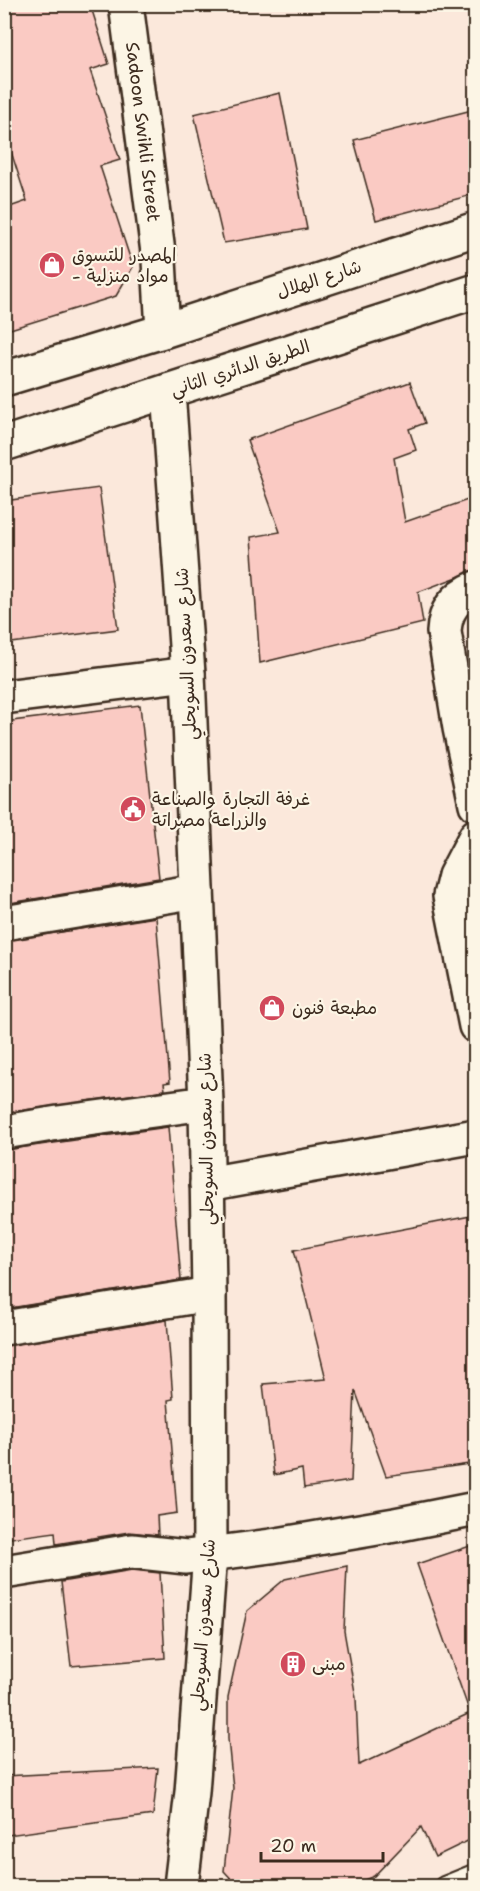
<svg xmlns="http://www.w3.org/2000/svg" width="480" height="1891" font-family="'Shantell Sans','Playpen Sans Arabic',sans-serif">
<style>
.building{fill:#facac3;stroke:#3b2a1e;stroke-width:1.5}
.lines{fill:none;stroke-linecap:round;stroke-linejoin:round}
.lane-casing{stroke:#3b2a1e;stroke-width:22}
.street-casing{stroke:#3b2a1e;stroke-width:38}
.secondary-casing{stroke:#3b2a1e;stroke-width:38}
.primary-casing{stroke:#3b2a1e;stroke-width:38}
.lane{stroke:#fcf5e5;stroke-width:18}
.street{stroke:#fcf5e5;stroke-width:33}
.secondary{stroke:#fcf5e5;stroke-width:33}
.primary{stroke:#fcf5e5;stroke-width:33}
.labels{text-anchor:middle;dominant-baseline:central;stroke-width:4.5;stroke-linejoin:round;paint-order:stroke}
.street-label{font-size:18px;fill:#3b2a1e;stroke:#fcf5e5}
.poi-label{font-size:18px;fill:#3b2a1e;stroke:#fcf5e5;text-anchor:start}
</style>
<rect width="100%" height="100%" fill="#fbe8db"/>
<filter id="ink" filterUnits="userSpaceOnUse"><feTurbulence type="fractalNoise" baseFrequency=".0167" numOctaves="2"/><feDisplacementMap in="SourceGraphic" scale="12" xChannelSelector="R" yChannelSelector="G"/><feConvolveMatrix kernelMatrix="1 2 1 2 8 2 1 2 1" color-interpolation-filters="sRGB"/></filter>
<g filter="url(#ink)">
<!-- building -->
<g class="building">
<path d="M4,4h86l19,60 -19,6 30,90 -20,6 33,101 -17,29 -112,35v-122l23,-8 -23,-71z"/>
<path d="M280,93l27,136 -83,14 -30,-129z"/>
<path d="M476,109v85l-100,26 -22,-80z"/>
<path d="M410,382l15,41 -16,6 7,21 -22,8 11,64 71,-25v73l-58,22 5,31 -163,40 -9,-126 29,-5 -33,-92z"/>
<path d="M99,488l19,141 -114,15v-143z"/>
<path d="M140,705l19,173 -155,26v-182z"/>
<path d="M156,917l14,165 -6,1 1,7 -161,23v-172z"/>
<path d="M168,1127l13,153 -177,29v-159z"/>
<path d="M476,1215v248l-90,13 -31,-86 -4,91 -47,7 -2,-19 -28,6 -11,-91 63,-5 -32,-129z"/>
<path d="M167,1320l6,79 -5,1 9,113 -20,3 1,19 -29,-3 -73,12 -1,-12 -51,7v-193z"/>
<path d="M476,1544v293l-41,20 -14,-30 -47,49 -26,11h-109l-15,-16 9,-83 -5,-49v-42l19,-86 38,-32 62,-13 -3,65 12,67 3,67 111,-52 -53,-149z"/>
<path d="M132,1570l28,3 5,85 -94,8 -10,-84z"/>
<path d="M158,1768l-5,47 -145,20 -4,-59z"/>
</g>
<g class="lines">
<defs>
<path id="lane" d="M444,1886l32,-13"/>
<g id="street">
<path d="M476,588c-21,9 -31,22 -32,44l16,96 16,76"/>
<path d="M4,697l184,-23"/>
<path d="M476,836l-21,40 -5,20 26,130"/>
<path d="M4,923l193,-32"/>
<path d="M4,1132l54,-9 148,-20"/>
<path d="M207,1184l269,-48"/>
<path d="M4,1328l205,-34"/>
<path d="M4,1572l128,-21 54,6 85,-11 124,-21 81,-16"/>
</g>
<g id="secondary">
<path d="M126,4l33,256 4,71"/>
<path d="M168,391l20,283 18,429 3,191 1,260 -18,238 -11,94"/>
</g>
<g id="primary">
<path d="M4,379l159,-48 313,-102"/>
<path d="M4,444l472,-153"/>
</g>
</defs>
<!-- lane casing -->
<use href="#lane" class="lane-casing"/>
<!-- street casing -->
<use href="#street" class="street-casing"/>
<!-- secondary casing -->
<use href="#secondary" class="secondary-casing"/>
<!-- primary casing -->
<use href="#primary" class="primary-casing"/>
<!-- lane -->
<use href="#lane" class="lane"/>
<!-- street -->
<use href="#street" class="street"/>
<!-- secondary -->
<use href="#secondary" class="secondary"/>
<!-- primary -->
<use href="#primary" class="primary"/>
</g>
</g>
<!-- icons -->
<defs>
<symbol id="shop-disc" viewBox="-11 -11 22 22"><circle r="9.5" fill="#d1495b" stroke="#fcf5e5"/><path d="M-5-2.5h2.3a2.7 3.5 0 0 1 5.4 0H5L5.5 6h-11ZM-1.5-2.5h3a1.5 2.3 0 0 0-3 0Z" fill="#fff"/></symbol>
<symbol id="civic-disc" viewBox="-11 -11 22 22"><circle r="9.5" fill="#d1495b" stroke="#fcf5e5"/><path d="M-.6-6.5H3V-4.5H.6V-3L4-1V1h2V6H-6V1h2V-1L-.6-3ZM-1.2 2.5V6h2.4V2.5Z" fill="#fff"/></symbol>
<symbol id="building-disc" viewBox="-11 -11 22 22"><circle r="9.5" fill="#d1495b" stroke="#fcf5e5"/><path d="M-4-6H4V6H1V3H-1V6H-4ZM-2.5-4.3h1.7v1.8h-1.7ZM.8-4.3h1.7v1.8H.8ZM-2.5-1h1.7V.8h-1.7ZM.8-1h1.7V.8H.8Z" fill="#fff"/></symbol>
</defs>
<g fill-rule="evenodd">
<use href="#shop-disc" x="37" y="250" width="30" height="30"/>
<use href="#civic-disc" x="118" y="794" width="30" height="30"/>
<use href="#shop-disc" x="257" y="993" width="30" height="30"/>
<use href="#building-disc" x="278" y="1649" width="30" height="30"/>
</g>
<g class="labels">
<!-- street labels -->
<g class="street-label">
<text transform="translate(143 132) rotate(83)">Sadoon Swihli Street</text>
<text transform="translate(319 279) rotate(-18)">شارع الهلال</text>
<text transform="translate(240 368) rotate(-18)">الطريق الدائري الثاني</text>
<text transform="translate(186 654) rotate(-93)">شارع سعدون السويحلي</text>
<text transform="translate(206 1139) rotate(-91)">شارع سعدون السويحلي</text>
<text transform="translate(203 1625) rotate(-86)">شارع سعدون السويحلي</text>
</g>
<!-- poi labels -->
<g class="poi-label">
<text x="72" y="255">المصدر للتسوق<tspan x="72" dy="21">- مواد منزلية</tspan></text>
<text x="152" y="799">غرفة التجارة والصناعة<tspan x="152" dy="21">والزراعة مصراتة</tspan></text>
<text x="292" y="1008">مطبعة فنون</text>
<text x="312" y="1664">مبنى</text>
</g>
</g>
<!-- margin -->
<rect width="480" height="1891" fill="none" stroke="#fcf5e5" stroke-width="24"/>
<rect x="12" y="12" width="456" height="1867" fill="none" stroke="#3b2a1e" stroke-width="2" filter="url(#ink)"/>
<!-- scale -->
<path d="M261 1852v9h122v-9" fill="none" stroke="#3b2a1e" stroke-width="3"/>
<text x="270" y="1852" font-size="18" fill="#3b2a1e" stroke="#fcf5e5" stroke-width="4.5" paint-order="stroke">20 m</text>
</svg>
